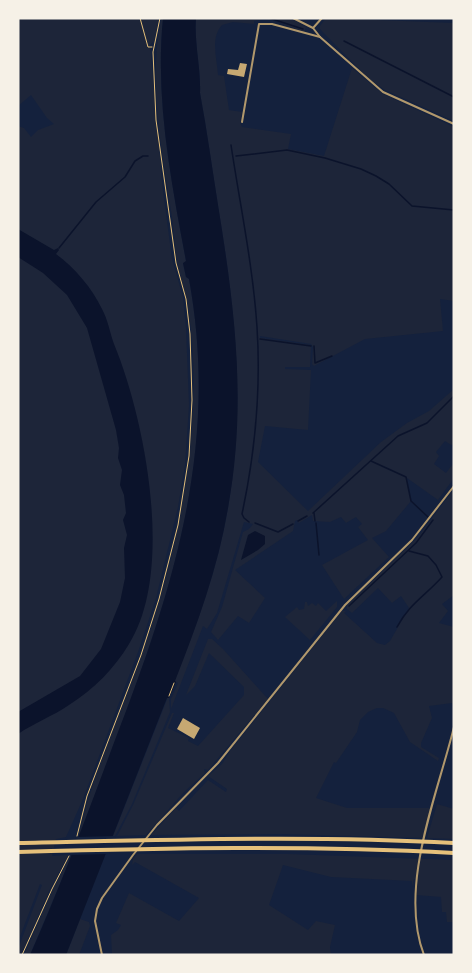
<svg xmlns="http://www.w3.org/2000/svg" width="472" height="973" font-family="'Crimson Pro',serif">
<style>
.green{fill:#1d2539}
.water{fill:#0b132b}
.pier{fill:#14213d}
.lines{fill:none;stroke-linecap:round;stroke-linejoin:round}
.stream{stroke:#0b132b;stroke-width:1.5}
.building{fill:#c6a872}
.path{stroke:#e5c07b;stroke-width:1}
.minor{stroke:#b1986c;stroke-width:2}
.motorway{stroke:#e5c07b;stroke-width:4}
</style>
<rect width="100%" height="100%" fill="#14213d"/>
<!-- green -->
<g class="green">
<path d="M18,18h141l-5,23 -4,4 13,146 9,68 11,38 3,31 3,77 -4,60 -7,42 -22,91 -18,54 -55,147 -17,38 -10,2 -4,17 16,-1 -1,3 -17,31 -29,66h-3v-6l24,-64 -2,-1 -22,58v-816l6,2 7,9 7,-7 16,-6 -7,-6 -16,-23 -13,11z"/>
<path d="M163,18c-8,82 8,162 23,243l-3,3 3,13 3,2c31,167 -16,311 -75,465 -8,22 -16,43 -24,64 -4,10 -7,22 -12,29 15,-65 44,-125 66,-188 27,-77 45,-157 49,-239 2,-34 0,-70 -5,-104 -3,-15 -8,-29 -11,-44 -2,-15 -3,-30 -5,-45 -10,-66 -24,-132 -11,-198z"/>
<path d="M196,18h94l16,9 -2,5 -31,-12 -9,-1 -10,2v3l-21,-2 -11,3c-12,13 -5,34 -4,50l6,1 5,34 13,2 -2,10 2,5 49,7 -3,15 36,7 28,-88 31,26 71,33v174l-14,-2 3,32 -78,8 -51,27 -2,-2 1,-17 -2,-3 -51,-8v2l51,7 -1,22h-25v2l26,1 -3,60 -43,-4 -7,36 50,49 73,-69 26,-19 22,-12 25,-22v55l-3,1 -6,-4 -9,11 3,4 -5,8 12,9 6,-8 1,1 1,12 -16,22 -31,-22 4,23 -25,30 -14,7 17,19 -45,42 -22,-34 46,-25 -10,-13 4,-3 -6,-7 -10,6 -5,-6 -11,5 -17,-1 -1,-6 -13,8 -2,-3 -2,1 -2,10 -58,39 30,28 -16,25 -11,-7 -20,24 -7,-8 11,-25 21,-75 6,-3 4,-5 -9,-2 -27,91 -10,16 -4,-3 -32,83v-10l7,-16 -4,-2c23,-56 44,-113 54,-173 18,-104 7,-200 -10,-302 -6,-38 -11,-76 -18,-113 1,-25 -6,-50 -4,-75z"/>
<path d="M326,18l128,5v98l-69,-31 -16,-11 -49,-50v-3z"/>
<path d="M454,489v106l-12,9 6,7 -9,12 15,4v81l-2,-5 -23,3 3,12 -11,25v4l18,11 -1,3 -28,-19 -16,-29 -11,-5h-6l-9,4 -8,8 -3,12 -21,31 -2,-1 -18,36 31,10h83l6,-24v2l-12,52 -143,-4 -130,1 25,-27 3,3 29,-31 18,12 1,-3 -19,-13 14,-12 8,-13 112,-140h4l-2,2 33,30 8,2 5,-4 19,-33 -8,-12 -9,7 -14,-15 -26,25 -5,-4v-4l70,-67z"/>
<path d="M337,601v6l-27,33 -25,-23 12,-10 2,3 5,-1 1,-7h2l1,4 4,-3 4,3 2,-3 8,8z"/>
<path d="M208,639h4l11,10 45,50 -60,71 -4,-1 1,4 -21,19 -38,43 -29,1 16,-31 39,-92h2l-6,15 21,10 -1,3 10,5 46,-51v-8l-35,-34 -14,33 -9,9z"/>
<path d="M168,697l1,1 1,14 -38,92 -17,32h-2z"/>
<path d="M437,804l17,5v30l-27,-1z"/>
<path d="M137,854h151l166,6v62h-7l-1,-10h-4l-1,-15 -25,-2 1,-16h-3l-2,8v-6l-81,-4 -48,-12 -14,40 39,25 8,-9 19,4 -5,22 1,8h-219l-1,-20 7,-5 3,-5 -5,-2 13,-30 50,28 20,-23 -64,-36 -3,3 1,-6z"/>
<path d="M71,855h1l-42,100h-6l29,-66z"/>
<path d="M80,919l9,3 1,4 -11,29h-13z"/>
</g>
<!-- water -->
<g class="water">
<path d="M163,18h33c-2,25 5,50 4,75 7,37 12,75 18,112 17,105 29,198 10,303 -10,60 -31,117 -53,173l1,1 -7,16h-2l-101,257h-36c30,-68 56,-137 82,-207 60,-155 108,-300 77,-469l-3,-2 -3,-14 3,-2c-15,-81 -31,-161 -23,-243z"/>
<path d="M18,229l36,21 4,-2 1,2 -3,4c19,14 36,34 46,55 6,11 8,24 12,35 31,75 61,227 15,300 -15,25 -35,45 -60,61 -16,11 -35,18 -51,29v-22l62,-36 21,-27 19,-47 5,-24 -1,-30 3,-13 -4,-15 3,-7 -2,-18 -4,-10 2,-15 -4,-12 1,-10 -3,-18 -29,-102 -20,-33 -24,-22 -25,-16z"/>
<path d="M255,531l10,5v8l-7,6 -17,10 7,-25z"/>
</g>
<!-- pier -->
<path class="pier" d="M116,836l-7,18 -40,1 7,-18z"/>
<g class="lines">
<!-- stream -->
<g class="stream">
<path d="M269,18l34,11"/>
<path d="M344,41l110,56"/>
<path d="M231,145c9,60 22,121 26,182 4,62 -2,126 -15,187l2,4 5,4"/>
<path d="M236,156l51,-6 38,8 36,11 15,7 13,8 23,22 42,4"/>
<path d="M59,248l37,-46 29,-25 10,-16 8,-5h5"/>
<path d="M260,339l51,7"/>
<path d="M314,346l1,17 17,-7"/>
<path d="M371,461l35,16 5,24 17,16"/>
<path d="M313,513l85,-77 29,-13 27,-27"/>
<path d="M314,513l1,8"/>
<path d="M298,521l9,-5"/>
<path d="M255,523l23,9 15,-8"/>
<path d="M316,523l3,32"/>
<path d="M349,606l67,-63 17,-23"/>
<path d="M397,627c13,-24 28,-31 45,-50l-6,-12 -8,-9 -19,-5"/>
</g>
</g>
<!-- building -->
<g class="building">
<path d="M240,63l7,1 -3,13 -17,-3 1,-5 10,1z"/>
<path d="M183,718l17,10 -6,11 -17,-10z"/>
</g>
<g class="lines">
<!-- path -->
<g class="path">
<path d="M140,18l8,29h4"/>
<path d="M169,696l5,-13"/>
<path d="M77,836l10,-40 54,-141 18,-56 19,-74 11,-69 3,-56 -2,-66 -4,-35 -10,-36 -20,-143 -3,-68 7,-34"/>
<path d="M22,955l30,-66 17,-33"/>
</g>
<!-- minor -->
<g class="minor">
<path d="M293,18l20,10 7,9 63,55 71,32"/>
<path d="M313,28l9,-10"/>
<path d="M242,122l17,-98h13l48,13"/>
<path d="M102,955l-7,-34 2,-12 5,-11 31,-43 24,-30 61,-62 127,-158 67,-65 42,-54"/>
<path d="M424,955c-26,-68 13,-159 30,-228"/>
</g>
<!-- motorway -->
<g class="motorway">
<path d="M18,843c145,-3 291,-8 436,0"/>
<path d="M18,852c145,-4 291,-7 436,1"/>
</g>
</g>
<!-- border -->
<rect width="472" height="973" fill="none" stroke="#f6f1e7" stroke-width="39"/>
</svg>
